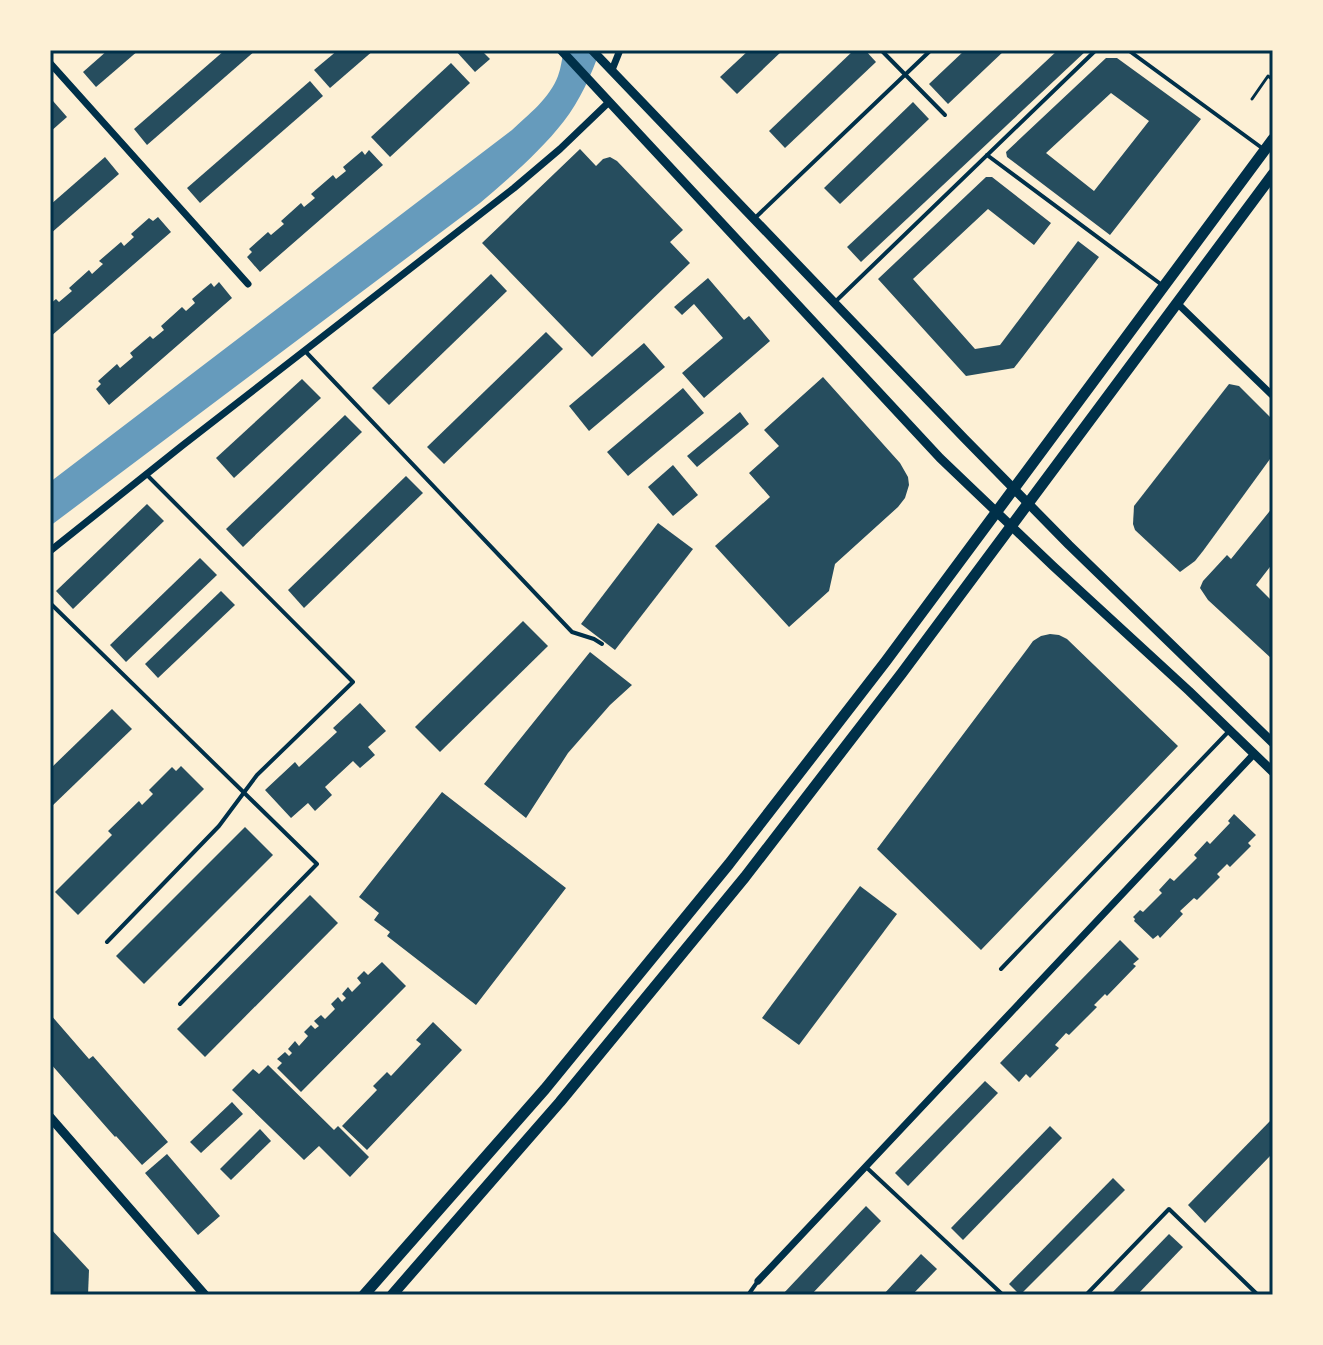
<svg xmlns="http://www.w3.org/2000/svg" width="1323" height="1345" font-family="Cabin,sans-serif">
<style>
.water{fill:#669bbc}
.building{fill:#264d5e;fill-rule:evenodd}
.lines{fill:none;stroke-linecap:round;stroke-linejoin:round}
.path{stroke:#003049;stroke-width:3}
.service{stroke:#003049;stroke-width:4}
.minor{stroke:#003049;stroke-width:7}
.tertiary{stroke:#003049;stroke-width:9}
.primary{stroke:#003049;stroke-width:11}
.neatline{fill:none;stroke:#003049;stroke-width:3}
</style>
<rect width="100%" height="100%" fill="#fdf0d5"/>
<!-- water -->
<path class="water" d="M564,50h36c-8,24 -21,52 -36,71 -24,31 -55,57 -84,82l-430,323v-44l462,-352c16,-15 38,-32 46,-54 3,-8 4,-18 6,-26z"/>
<!-- building -->
<g class="building">
<path d="M108,50h31l-43,37 -13,-15z"/>
<path d="M225,50h31l-109,95 -13,-16z"/>
<path d="M338,50h36l-44,38 -16,-18z"/>
<path d="M455,50h26l9,9 -15,13z"/>
<path d="M749,50h34l-46,44 -17,-17z"/>
<path d="M854,50h11l11,12 -91,86 -16,-17z"/>
<path d="M965,50h40l-57,54 -19,-20z"/>
<path d="M1058,50h29l-226,212 -14,-15z"/>
<path d="M1106,58h11l84,61 -91,116 -103,-78 -1,-5zM1111,93l38,28 -55,70 -48,-38z"/>
<path d="M451,63l19,20 -80,74 -19,-20z"/>
<path d="M310,81l13,15 -123,107 -13,-15z"/>
<path d="M53,101l14,16 -17,15v-29z"/>
<path d="M913,102l16,17 -89,85 -16,-16z"/>
<path d="M580,149l16,17 7,-7 7,-2 7,4 66,69 -13,12 20,21 -98,94 -110,-114z"/>
<path d="M369,150l14,15 -123,107 -13,-15 5,-5 -3,-3 19,-17 3,3 13,-11 -3,-3 20,-18 3,4 11,-9 -4,-4 22,-19 3,4 10,-8 -3,-4 19,-16 3,4z"/>
<path d="M105,157l14,17 -69,60v-29z"/>
<path d="M986,177h6l59,46 -17,22 -46,-36 -75,70 62,70 25,-4 78,-104 21,16 -85,111 -48,8 -88,-97z"/>
<path d="M158,217l13,15 -121,105v-33l6,-5 3,3 13,-11 -3,-3 20,-18 3,4 11,-10 -4,-3 22,-19 3,4 10,-9 -3,-3 18,-16 4,3z"/>
<path d="M491,274l16,17 -118,114 -17,-17z"/>
<path d="M708,278l36,42 5,-4 21,25 -66,57 -22,-25 41,-35 -29,-34 -12,11 -8,-8z"/>
<path d="M219,282l13,16 -123,107 -13,-16 5,-5 -3,-3 19,-17 3,4 13,-11 -3,-4 20,-17 3,3 11,-9 -3,-4 21,-19 4,4 9,-8 -3,-4 19,-16 3,4z"/>
<path d="M546,332l17,17 -119,115 -17,-17z"/>
<path d="M644,343l21,24 -76,64 -20,-25z"/>
<path d="M823,377l77,86 8,14 1,8 -4,13 -7,9 -63,57 -6,27 -40,36 -74,-81 55,-49 -21,-24 30,-27 -15,-16z"/>
<path d="M302,379l19,19 -87,80 -18,-20z"/>
<path d="M1229,384l10,2 34,34v35l-70,96 -8,10 -15,11 -45,-42 -2,-6 1,-18z"/>
<path d="M683,388l21,25 -76,63 -21,-24z"/>
<path d="M740,412l9,12 -52,43 -10,-11z"/>
<path d="M345,415l17,17 -119,115 -17,-18z"/>
<path d="M673,465l25,30 -25,21 -25,-29z"/>
<path d="M406,476l17,17 -119,115 -16,-18z"/>
<path d="M147,504l17,17 -91,88 -17,-18z"/>
<path d="M1273,507v56l-17,22 17,17v58l-65,-60 -8,-12 3,-7 24,-26 4,4z"/>
<path d="M658,523l35,26 -78,101 -34,-26z"/>
<path d="M200,558l17,17 -91,87 -16,-17z"/>
<path d="M221,591l14,14 -77,73 -13,-14z"/>
<path d="M523,621l25,25 -108,106 -25,-25z"/>
<path d="M1050,634l9,1 8,4 111,107 -197,204 -104,-101 151,-201 5,-7 8,-5z"/>
<path d="M590,652l42,33 -22,20 -42,48 -42,65 -42,-34z"/>
<path d="M360,703l26,28 -18,16 7,8 -15,13 -7,-7 -28,26 7,8 -17,16 -7,-8 -17,15 -26,-28 30,-28 4,5 38,-35 -4,-4z"/>
<path d="M112,709l20,20 -82,79v-39z"/>
<path d="M181,766l23,23 -126,126 -23,-23 57,-57 -4,-4 31,-30 3,4 11,-11 -4,-4 23,-23 4,4z"/>
<path d="M442,792l124,96 -90,117 -89,-69 3,-4 -16,-12 5,-7 -20,-16z"/>
<path d="M1234,814l22,21 -8,8 3,3 -21,21 -3,-3 -10,10 3,3 -23,23 -3,-2 -14,13 3,3 -23,24 -2,-3 -5,4 -19,-18 1,-2 -2,-2 7,-7 3,2 19,-19 -3,-3 11,-12 4,3 23,-23 -3,-3 13,-14 3,3 20,-21 -2,-2z"/>
<path d="M245,827l28,28 -129,129 -28,-28z"/>
<path d="M860,886l37,28 -98,131 -37,-27z"/>
<path d="M310,895l28,28 -133,134 -28,-28z"/>
<path d="M1120,940l19,19 -6,5 3,2 -29,30 -2,-2 -11,11 3,2 -28,28 -3,-2 -11,12 4,3 -29,30 -4,-4 -7,8 -19,-19z"/>
<path d="M382,962l24,24 -105,106 -24,-24 5,-5 -5,-4 8,-7 4,4 3,-3 -4,-4 7,-8 4,5 9,-10 -4,-4 7,-7 4,4 4,-3 -5,-5 7,-6 4,4 10,-10 -4,-5 7,-7 4,5 4,-4 -4,-4 6,-7 4,5 9,-9 -4,-5 7,-7 4,4z"/>
<path d="M50,1014l39,45 4,-3 75,86 -26,23 -26,-29 -1,1 -65,-74z"/>
<path d="M433,1022l29,28 -95,100 -25,-24 35,-36 -4,-4 14,-14 4,4 30,-32 -5,-4z"/>
<path d="M268,1065l66,65 4,-4 31,31 -19,20 -31,-31 -15,14 -72,-70 21,-21 6,5z"/>
<path d="M985,1081l13,12 -90,93 -13,-13z"/>
<path d="M232,1102l11,12 -42,39 -11,-11z"/>
<path d="M1273,1118v35l-68,70 -17,-18z"/>
<path d="M1050,1126l12,12 -99,102 -12,-12z"/>
<path d="M260,1129l11,12 -40,39 -11,-11z"/>
<path d="M167,1154l53,62 -22,19 -53,-62z"/>
<path d="M1113,1178l12,12 -105,105 -11,-11z"/>
<path d="M866,1206l15,15 -70,74h-29z"/>
<path d="M50,1228l39,42 -1,25h-38z"/>
<path d="M1169,1234l14,13 -46,48h-27z"/>
<path d="M921,1254l16,15 -25,26h-29z"/>
</g>
<g class="lines">
<!-- path -->
<path class="path" d="M1252,99l16,-23 5,4"/>
<!-- service -->
<g class="service">
<path d="M881,50l64,65"/>
<path d="M1128,50l134,98"/>
<path d="M987,155l175,130"/>
<path d="M756,217l175,-167"/>
<path d="M836,301l260,-251"/>
<path d="M305,351l267,281 22,7 8,5"/>
<path d="M50,603l267,261 -137,140"/>
<path d="M107,942l112,-116 38,-51 96,-93 -207,-208"/>
<path d="M1001,969l228,-238"/>
<path d="M866,1167l137,128"/>
<path d="M748,1295l10,-14"/>
<path d="M1086,1295l83,-86 89,86"/>
</g>
<!-- minor -->
<g class="minor">
<path d="M50,63l198,221"/>
<path d="M612,70l8,-20"/>
<path d="M1177,303l96,93"/>
<path d="M50,551l133,-106 331,-257 46,-39 49,-47"/>
<path d="M758,1281l496,-527"/>
</g>
<!-- tertiary -->
<g class="tertiary">
<path d="M561,50l379,408 113,108 136,125 84,81"/>
<path d="M592,50l372,388 105,107 204,198"/>
<path d="M50,1117l155,178"/>
</g>
<!-- primary -->
<g class="primary">
<path d="M364,1295l181,-206 184,-225 157,-203 387,-522"/>
<path d="M392,1295l168,-193 185,-225 157,-204 371,-499"/>
</g>
</g>
<!-- border -->
<rect width="1323" height="1345" fill="none" stroke="#fdf0d5" stroke-width="104"/>
<rect x="52" y="52" width="1219" height="1241" class="neatline"/>
</svg>
